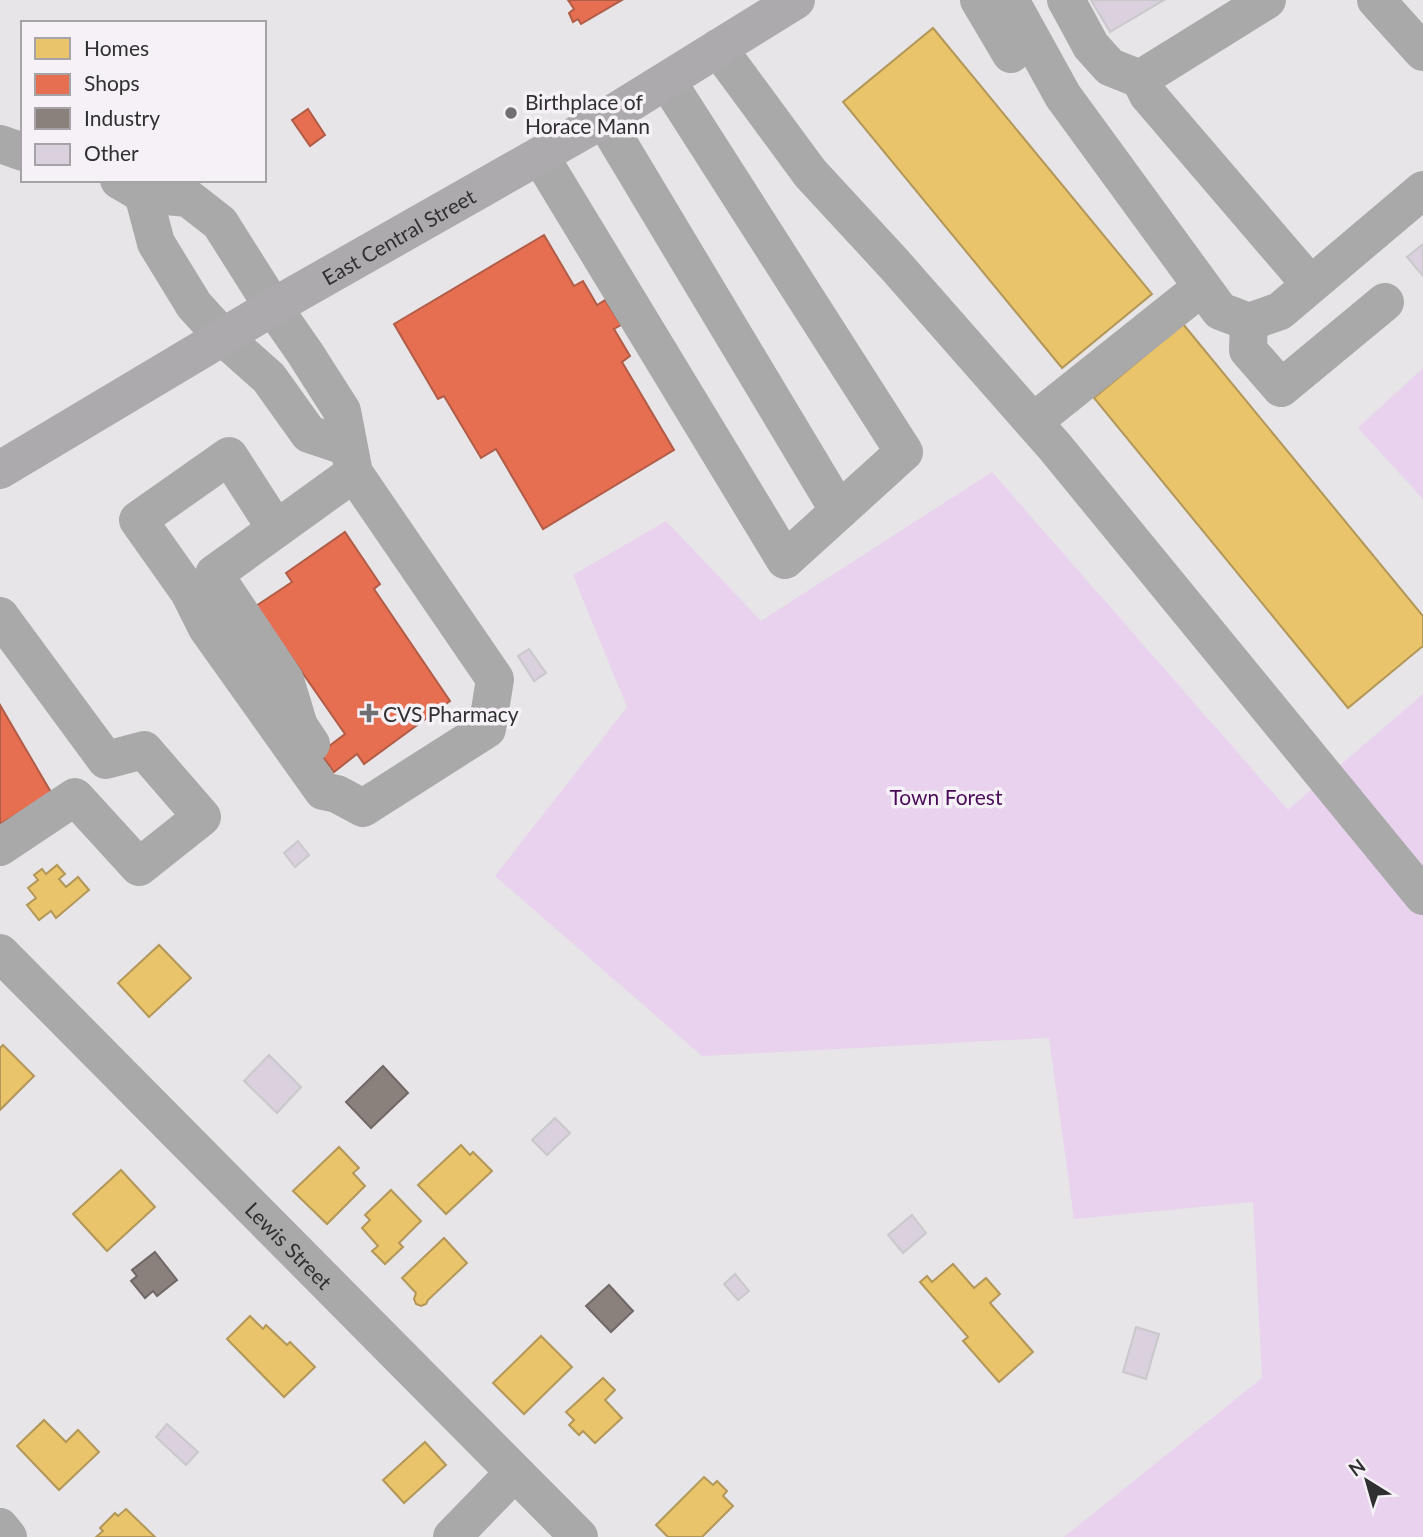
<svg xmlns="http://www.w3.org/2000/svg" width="1423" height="1537" font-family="Lato,sans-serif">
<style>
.green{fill:#e8d2ee}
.homes{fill:#e9c46a;stroke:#b29759;stroke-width:2}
.shops{fill:#e76f51;stroke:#b05c47;stroke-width:2}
.industry{fill:#8a817c;stroke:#6f6866;stroke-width:2}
.building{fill:#dbd0de;stroke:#c9c8ca;stroke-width:2}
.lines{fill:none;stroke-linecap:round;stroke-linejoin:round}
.minor{stroke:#a9a9a9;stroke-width:38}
.major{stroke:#acaaac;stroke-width:38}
.poi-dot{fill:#706f71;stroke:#f5f1f6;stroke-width:2.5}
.labels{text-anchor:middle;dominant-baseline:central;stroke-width:7;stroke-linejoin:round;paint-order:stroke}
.poi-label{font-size:21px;fill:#302f31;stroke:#f5f1f6;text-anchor:start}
.street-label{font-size:21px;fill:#302f31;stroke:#f5f1f6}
.park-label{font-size:21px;fill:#4a0c59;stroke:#f5f1f6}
</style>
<rect width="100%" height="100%" fill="#e7e5e8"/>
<!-- green -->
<g class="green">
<path d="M1423,368v131l-65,-71z"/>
<path d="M992,472l296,338 135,-116v843h-359l198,-159 -9,-176 -179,17 -25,-181 -347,18 -207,-180 132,-169 -54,-132 93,-54 95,100z"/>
</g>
<!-- homes -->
<g class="homes">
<path d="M933,28l219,266 -90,74 -219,-266z"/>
<path d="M1183,324l240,292v30l-75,62 -254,-310z"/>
<path d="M57,865l8,9 -6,5 7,8 12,-10 11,13 -33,28 -5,-7 -12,9 -12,-15 9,-7 -8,-10 10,-8 -4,-5 8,-6 4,5z"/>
<path d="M159,945l32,33 -42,39 -31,-34z"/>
<path d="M3,1045l31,31 -34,34v-62z"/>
<path d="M461,1145l9,10 3,-3 19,19 -46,43 -28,-29z"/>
<path d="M339,1147l20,21 -6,5 12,13 -38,38 -34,-33z"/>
<path d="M121,1170l34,37 -48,44 -34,-37z"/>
<path d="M391,1190l30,31 -22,22 4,4 -18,17 -13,-13 6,-5 -16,-18 8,-8 -5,-5z"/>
<path d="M444,1238l23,25 -39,37 -2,4 -5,2 -5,-2 -2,-5 2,-6 -14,-15z"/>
<path d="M953,1264l21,24 12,-10 14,16 -10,9 43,49 -34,30 -36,-41 5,-4 -48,-55 7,-6 5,6z"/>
<path d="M250,1316l13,13 3,-4 21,20 3,-3 25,25 -31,30 -57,-58z"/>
<path d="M541,1336l31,31 -48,47 -31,-31z"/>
<path d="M603,1378l12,12 -10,10 17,18 -27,25 -12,-12 -4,4 -10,-10 5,-5 -8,-8z"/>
<path d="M44,1420l22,22 12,-12 21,22 -40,38 -42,-44z"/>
<path d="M425,1442l21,23 -42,38 -21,-23z"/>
<path d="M704,1477l9,8 4,-4 10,10 -4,5 10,10 -31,31h-34l-12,-12z"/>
<path d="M126,1509l29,28h-59l7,-6 -3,-3 15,-15 3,3z"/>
</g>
<!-- shops -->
<g class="shops">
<path d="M568,0h54l-41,24 -3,-5 -5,3 -4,-9 5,-4z"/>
<path d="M308,109l17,26 -15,11 -18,-26z"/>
<path d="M544,235l30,51 9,-5 14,24 8,-5 16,25 -7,4 16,27 -8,6 52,88 -131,79 -47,-80 -15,9 -37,-62 -6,3 -44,-75z"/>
<path d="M345,532l35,52 -6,5 76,112 -86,63 -7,-10 -23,18 -14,-19 25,-19 -89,-128 36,-24 -6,-9z"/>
<path d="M0,705l52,89 -52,30z"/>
</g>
<!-- industry -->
<g class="industry">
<path d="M383,1066l25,27 -37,35 -25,-26z"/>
<path d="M155,1252l22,28 -20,16 -4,-5 -8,7 -14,-17 6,-5 -5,-6z"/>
<path d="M609,1285l24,26 -22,21 -25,-26z"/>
</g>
<!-- building -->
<g class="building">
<path d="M1091,0h73l-54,32z"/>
<path d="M1423,244v32l-16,-19z"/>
<path d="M529,649l17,24 -12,8 -16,-25z"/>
<path d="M298,841l11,14 -14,12 -11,-14z"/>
<path d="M269,1055l32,32 -24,26 -33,-32z"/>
<path d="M555,1118l15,15 -23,22 -15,-15z"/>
<path d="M912,1215l14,18 -23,20 -15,-18z"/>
<path d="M735,1274l14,17 -11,9 -14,-16z"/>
<path d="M1136,1327l23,7 -13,45 -23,-7z"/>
<path d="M167,1424l31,28 -12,13 -30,-28z"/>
</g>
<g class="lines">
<!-- minor -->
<g class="minor">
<path d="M979,0l32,54"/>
<path d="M1010,0l53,96 157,215 29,11 31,-11 143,-121"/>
<path d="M1066,0l25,46 19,21 30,12"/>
<path d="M1267,0l-127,79 8,16 162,189"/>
<path d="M1376,0l47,52"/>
<path d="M718,48l92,125 84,91 161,183 368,449"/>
<path d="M604,119l235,392"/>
<path d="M0,144l23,8"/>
<path d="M540,156l245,404 119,-108 -237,-371"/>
<path d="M119,180l24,14 45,4 32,25 53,84 32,46 37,58 12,62 141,206 -8,50 -124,79 -26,-14 -14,-3 -116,-163 -18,-36 -51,-72 91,-64 47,73"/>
<path d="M143,194l13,49 38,62 29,32 46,41 40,56 39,13"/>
<path d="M1249,322l-1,28 33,38 104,-86"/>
<path d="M1033,422l169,-135"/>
<path d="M0,616l106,144 38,-10 58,67 -63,50 -64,-70 -75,50"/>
<path d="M311,744l-12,-18 -14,-46 -71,-106 140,-101"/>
<path id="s1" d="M0,953l579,584"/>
<path d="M0,1527l8,10"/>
<path d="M452,1537l62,-64"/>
</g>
<!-- major -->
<path class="major" id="s2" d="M0,470l273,-163 331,-188 192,-119"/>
</g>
<!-- markers -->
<g class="poi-dot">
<circle cx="511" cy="113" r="7"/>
<path d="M365.5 702.5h7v7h7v7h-7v7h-7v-7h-7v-7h7z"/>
</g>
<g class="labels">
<!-- poi labels -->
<g class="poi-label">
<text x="525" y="101">Birthplace of<tspan x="525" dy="24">Horace Mann</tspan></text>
<text x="383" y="713">CVS Pharmacy</text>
</g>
<!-- street labels -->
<g class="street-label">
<text stroke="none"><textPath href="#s2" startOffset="462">East Central Street</textPath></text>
<text stroke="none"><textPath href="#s1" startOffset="411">Lewis Street</textPath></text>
</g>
<!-- park labels -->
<g class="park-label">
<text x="946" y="796">Town Forest</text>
</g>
</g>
<!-- legend -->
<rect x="21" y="21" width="245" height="161" fill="#f5f1f6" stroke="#a6a3a7" stroke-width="2"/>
<rect x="35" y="38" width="35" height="21" fill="#e9c46a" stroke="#a6a3a7" stroke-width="2"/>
<text x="84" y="56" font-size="21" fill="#302f31">Homes</text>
<rect x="35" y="74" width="35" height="21" fill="#e76f51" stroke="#a6a3a7" stroke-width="2"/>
<text x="84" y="91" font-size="21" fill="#302f31">Shops</text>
<rect x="35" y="108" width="35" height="21" fill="#8a817c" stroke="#a6a3a7" stroke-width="2"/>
<text x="84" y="126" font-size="21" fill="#302f31">Industry</text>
<rect x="35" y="144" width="35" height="21" fill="#dbd0de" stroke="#a6a3a7" stroke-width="2"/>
<text x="84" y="161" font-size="21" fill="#302f31">Other</text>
<!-- north arrow -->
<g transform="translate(1367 1481) rotate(323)" stroke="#f5f1f6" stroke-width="5" paint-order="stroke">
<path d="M0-5L12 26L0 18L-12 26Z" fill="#302f31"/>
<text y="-10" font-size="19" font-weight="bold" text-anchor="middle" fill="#302f31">N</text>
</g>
</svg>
